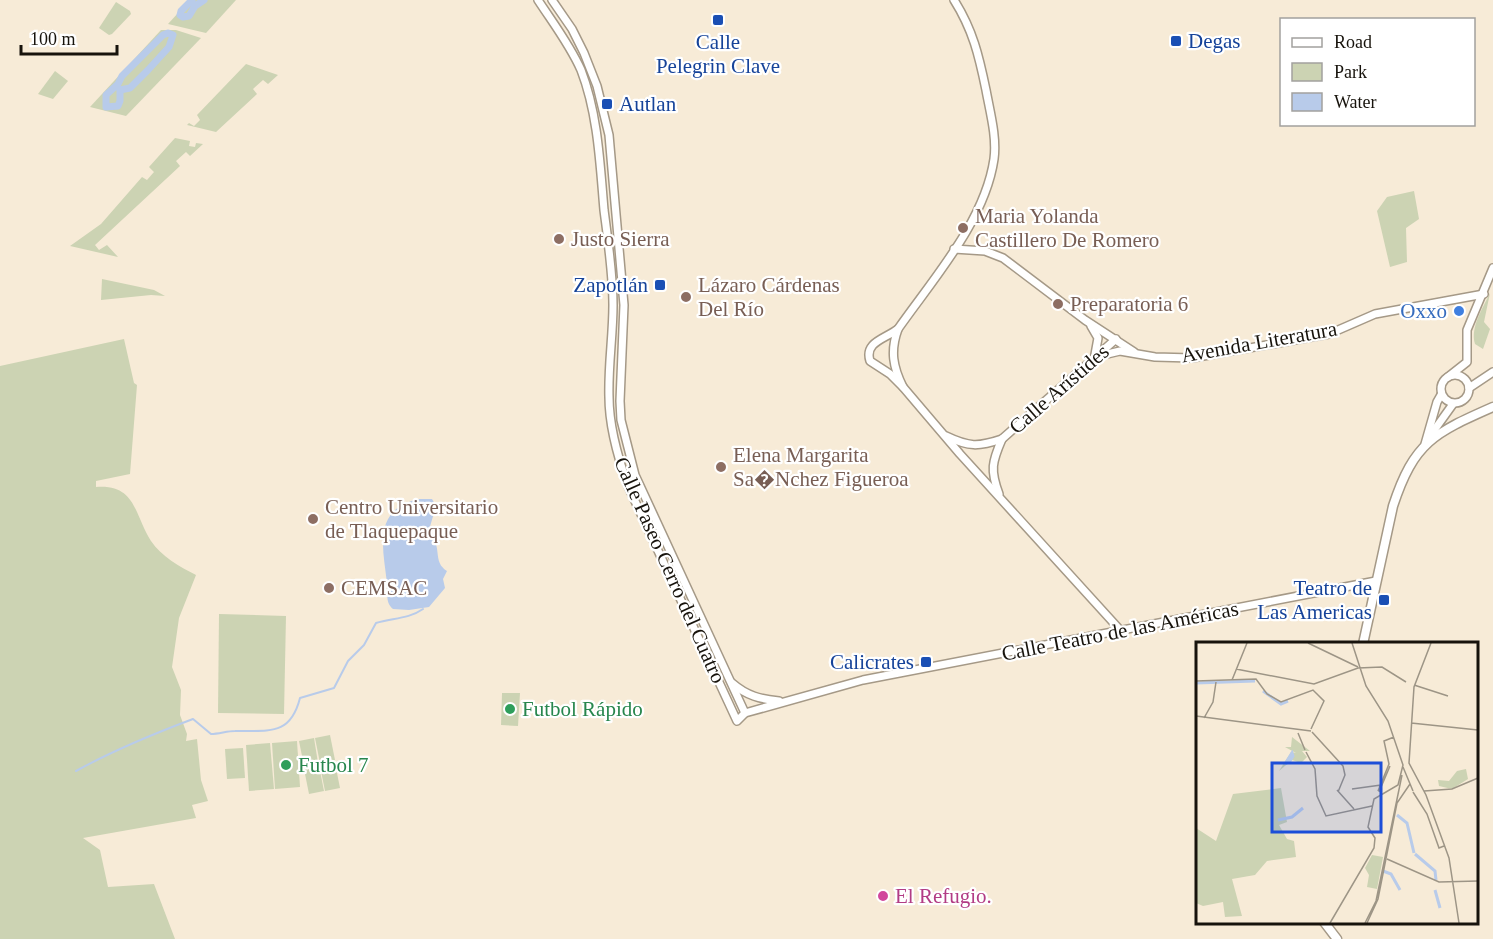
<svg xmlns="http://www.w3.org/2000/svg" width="1493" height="939" font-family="Georgia,serif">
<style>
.green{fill:#ccd3b3}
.water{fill:#b8cbea}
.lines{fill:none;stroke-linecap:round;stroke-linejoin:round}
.stream{stroke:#b8cbea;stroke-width:2}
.canal{stroke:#b8cbea;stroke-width:7}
.tertiary-casing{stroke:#a59987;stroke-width:10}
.primary-casing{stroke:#a59987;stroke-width:11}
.tertiary{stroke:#fff;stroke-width:7}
.primary{stroke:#fff;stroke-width:8}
.transit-dot{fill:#1a4fb4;stroke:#fff;stroke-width:2}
.education-dot{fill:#8d6e63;stroke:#fff;stroke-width:2}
.shop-dot{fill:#3f7fe0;stroke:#fff;stroke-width:2}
.leisure-dot{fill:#2e9e5b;stroke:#fff;stroke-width:2}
.hotel-dot{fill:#d1479c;stroke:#fff;stroke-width:2}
.labels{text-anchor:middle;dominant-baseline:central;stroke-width:4.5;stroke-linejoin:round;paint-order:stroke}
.transit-label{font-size:21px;fill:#164399;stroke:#fff;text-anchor:end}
.education-label{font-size:21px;fill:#785e54;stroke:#fff;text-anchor:start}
.shop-label{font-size:21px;fill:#366cbe;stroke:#fff;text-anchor:end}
.street-label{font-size:21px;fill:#17130c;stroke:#fff}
.leisure-label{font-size:21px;fill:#27864d;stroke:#fff;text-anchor:start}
.hotel-label{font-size:21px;fill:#b23c85;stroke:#fff;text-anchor:start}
.inset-river{fill:none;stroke:#b8cbea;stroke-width:3}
.inset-road{fill:none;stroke:#9d9586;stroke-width:1.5}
.view{fill:#1d4ed8;fill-opacity:0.15;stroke:#1d4ed8;stroke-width:3}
.inset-edge{fill:none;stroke:#17130c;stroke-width:3}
</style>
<rect width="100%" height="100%" fill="#f7ebd7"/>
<!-- green -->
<g class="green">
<path d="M190,0h46l-30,33 -38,-9z"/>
<path d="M116,2l14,9 1,3 -19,20 -3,1 -10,-7z"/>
<path d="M161,30h15l25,8 -75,78 -36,-9z"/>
<path d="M246,64l32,11 -10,9 -5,-4 -10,9 4,5 -41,38 -29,-7 2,-2 5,3 6,-6 -3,-5z"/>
<path d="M55,71l13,10 -15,18 -15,-5z"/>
<path d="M175,138l15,3 -1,5 6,1 1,-4 7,1 -13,12 -4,-4 -10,9 4,5 -85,79 4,5 8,-5 11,12 -48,-11 31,-22 41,-47 5,3 7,-8 -5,-5z"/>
<path d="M1414,191l5,28 -13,9 1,34 -17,5 -13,-56 10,-14z"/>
<path d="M102,279l52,11 11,6 -14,-1 -50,5z"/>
<path d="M1490,293l-6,29 6,7 -7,20 -8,-5c-5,-17 8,-36 15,-51z"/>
<path d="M124,339l10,44 3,2 -7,89 -34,7v6c40,-3 38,27 55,54 10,15 29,26 45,34l-17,43 -7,49 9,23 -1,25 7,19 -1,7 11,-2 4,41 7,21 -16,4 4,13 -113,20 17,12 8,37 46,-3 21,55h-175v-573z"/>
<path d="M219,614l67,2 -2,98 -66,-1z"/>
<path d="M502,693h18l-2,33 -17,-1z"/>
<path d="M330,735l5,25 -15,3 -5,-25z"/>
<path d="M314,738l4,25 -14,3 -5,-25z"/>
<path d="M297,741l3,46 -25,2 -3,-46z"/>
<path d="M270,743l4,46 -25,2 -3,-46z"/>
<path d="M243,748l2,30 -18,1 -2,-30z"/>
<path d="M335,763l5,25 -15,3 -5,-25z"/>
<path d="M319,766l5,25 -15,3 -5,-25z"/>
</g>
<!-- water -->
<path class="water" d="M419,499h13l4,7 -7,24c2,5 6,10 7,14 3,11 0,20 11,27l-4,8 2,9 -16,19 -20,3 -16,-1c-9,-8 -4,-16 -6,-26 -4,-35 -15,-74 32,-84z"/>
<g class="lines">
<!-- stream -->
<path class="stream" d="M76,771c38,-21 77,-37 117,-52l18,15c8,0 16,-3 24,-3 33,-1 55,6 65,-33l34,-10 14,-27 16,-16 12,-22c16,-5 33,-4 47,-14"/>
<!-- canal -->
<g class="canal">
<path d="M192,0l-11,11 -1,4 3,2 6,-1 6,-10 9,-6"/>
<path d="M168,33l5,2 -4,12 -21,23 -18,18 -10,2v11l-2,5 -12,1v-12l12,-11 4,-8 41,-41z"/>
</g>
<defs>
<g id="tertiary">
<path d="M538,0c15,23 32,45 43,70 17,44 19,94 23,140 4,31 9,64 9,95 0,31 -5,61 -4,92 0,30 9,61 19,89l109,235 8,-8 118,-33 513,-99"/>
<path d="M552,0l20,29 12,24 13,33 12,49 15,170 -4,96 1,19 14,55 110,238"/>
<path d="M954,249l31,2 18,7 82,62 49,32"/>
<path d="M1091,326l7,12 -4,22"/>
<path d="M898,329c-13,10 -34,13 -28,32l20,13 13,13 57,67 161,177"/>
<path d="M1099,356l21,-5 35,6 37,1 137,-24 46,-20 109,-20"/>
<circle cx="1455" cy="389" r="14"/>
<path d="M1448,377l19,-15v-32l26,-62"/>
<path d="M903,387c-10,-20 -13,-36 -5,-58 35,-50 87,-108 96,-170 3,-22 -4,-47 -8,-69 -7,-34 -13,-60 -32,-90"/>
<path d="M1469,388l24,-16"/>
<path d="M946,436c23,11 32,11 56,3l114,-100"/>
<path d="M1430,436l23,-32"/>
<path d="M1425,444l12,-42 4,-7"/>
<path d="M999,494c-9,-24 -7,-32 3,-55"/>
<path d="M732,683c15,13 28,16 47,18"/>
</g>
<g id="primary">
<path d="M1363,644l30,-138c21,-64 41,-73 100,-99"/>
<path d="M1324,922l13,17"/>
</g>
</defs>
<!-- tertiary casing -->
<use href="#tertiary" class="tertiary-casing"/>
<!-- primary casing -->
<use href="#primary" class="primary-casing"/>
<!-- tertiary -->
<use href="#tertiary" class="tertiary"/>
<!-- primary -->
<use href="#primary" class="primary"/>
</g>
<!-- markers -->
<g class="transit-dot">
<rect x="712" y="14" width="12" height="12" rx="3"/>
<rect x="1170" y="35" width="12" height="12" rx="3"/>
<rect x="601" y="98" width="12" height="12" rx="3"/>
<rect x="654" y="279" width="12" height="12" rx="3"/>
<rect x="1378" y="594" width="12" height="12" rx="3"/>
<rect x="920" y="656" width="12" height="12" rx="3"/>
</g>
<g class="education-dot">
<circle cx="963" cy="228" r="6"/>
<circle cx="559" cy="239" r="6"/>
<circle cx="686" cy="297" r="6"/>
<circle cx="1058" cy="304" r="6"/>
<circle cx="721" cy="467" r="6"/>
<circle cx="313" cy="519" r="6"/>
<circle cx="329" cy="588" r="6"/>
</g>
<circle class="shop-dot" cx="1459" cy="311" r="6"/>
<g class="leisure-dot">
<circle cx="510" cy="709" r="6"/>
<circle cx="286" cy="765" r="6"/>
</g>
<circle class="hotel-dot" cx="883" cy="896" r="6"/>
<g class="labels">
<!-- transit labels -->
<g class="transit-label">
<text x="1188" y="41" text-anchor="start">Degas</text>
<text x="718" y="42" text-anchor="middle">Calle<tspan x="718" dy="24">Pelegrin Clave</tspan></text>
<text x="619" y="104" text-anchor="start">Autlan</text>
<text x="648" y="285">Zapotlán</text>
<text x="1372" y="588">Teatro de<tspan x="1372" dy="24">Las Americas</tspan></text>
<text x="914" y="662">Calicrates</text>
</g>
<!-- education labels -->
<g class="education-label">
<text x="975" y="216">Maria Yolanda<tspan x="975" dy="24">Castillero De Romero</tspan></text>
<text x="571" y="239">Justo Sierra</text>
<text x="698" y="285">Lázaro Cárdenas<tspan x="698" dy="24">Del Río</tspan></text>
<text x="1070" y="304">Preparatoria 6</text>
<text x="733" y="455">Elena Margarita<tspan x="733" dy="24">Sa�Nchez Figueroa</tspan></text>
<text x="325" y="507">Centro Universitario<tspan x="325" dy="24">de Tlaquepaque</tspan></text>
<text x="341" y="588">CEMSAC</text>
</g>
<!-- shop labels -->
<g class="shop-label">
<text x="1447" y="311">Oxxo</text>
</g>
<!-- street labels -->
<g class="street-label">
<text transform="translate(1259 342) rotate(-10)">Avenida Literatura</text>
<text transform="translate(1059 389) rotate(-41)">Calle Arístides</text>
<text transform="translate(670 570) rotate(66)">Calle Paseo Cerro del Cuatro</text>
<text transform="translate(1120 631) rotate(-11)">Calle Teatro de las Américas</text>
</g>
<!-- leisure labels -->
<g class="leisure-label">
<text x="522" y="709">Futbol Rápido</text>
<text x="298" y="765">Futbol 7</text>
</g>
<!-- hotel labels -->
<g class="hotel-label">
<text x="895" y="896">El Refugio.</text>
</g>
</g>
<!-- overview -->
<g transform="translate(1196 642)">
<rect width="282" height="282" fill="#f7ebd7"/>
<path d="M96,95l18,14h-8l5,6 -6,6 -9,-3 -13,11 12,-19 5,1 -11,-6h6zM270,127l2,10 -16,10 -13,-3 -1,-6 11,1 8,-10zM85,146l6,34 -8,3 8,14 7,2 2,16 -29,4 -12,14 -23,4 10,37 -17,1 -2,-15 -20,4 -7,-3v-75l20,13 17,-47zM176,213l11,2 -6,32 -10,-2 2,-12 -4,-7z" fill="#ccd3b3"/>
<path class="inset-river" d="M0,41l59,-2M67,49l18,13 7,-3M96,111l1,3 -3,5 -5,3zM201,173l10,8 7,30M82,178l14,-3 11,-9M219,212l20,17 1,9M187,229l8,3 9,16M239,248l5,18"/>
<path class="inset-road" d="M112,1l50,24M235,1l-17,44 -5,76 17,32 23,63 10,65M40,27l78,15 44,-16 24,-1 24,15M36,38l15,-37M0,39l60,-2 11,15 14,8 32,-12 11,11 -13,28M218,43l34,11M0,74l115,15M8,76l9,-16 3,-20M215,81l67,7M116,90l31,34 2,9 -7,17M102,91l7,17M110,110l9,17 2,27 9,20 46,-10M207,125l10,24M156,147l29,-4M141,148l17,19M182,149l11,-27 -5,-23 10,-4M228,149l28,-2 26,-11M183,150l11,-26M217,150l14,22 12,34 5,-2M191,217l52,23 39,-1M134,281l44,-75 1,-10 -7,-11 6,-28 24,-14 5,-20 -15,-44 -22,-35 -14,-43M169,281l11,-22 26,-126M171,281l11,-24 19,-96 13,-19"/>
<path class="view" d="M76,121h109v69h-109z"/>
<rect width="282" height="282" class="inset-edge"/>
</g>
<!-- legend -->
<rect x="1280" y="18" width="195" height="108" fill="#ffffff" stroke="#a2a19e" stroke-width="1.5"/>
<rect x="1292" y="38" width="30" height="9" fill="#ffffff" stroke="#a2a19e" stroke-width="1.5"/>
<text x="1334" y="48" font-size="18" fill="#17130c">Road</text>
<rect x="1292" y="63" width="30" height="18" fill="#ccd3b3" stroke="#a2a19e" stroke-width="1.5"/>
<text x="1334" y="78" font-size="18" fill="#17130c">Park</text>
<rect x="1292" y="93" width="30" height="18" fill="#b8cbea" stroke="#a2a19e" stroke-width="1.5"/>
<text x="1334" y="108" font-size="18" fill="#17130c">Water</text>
<!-- scale -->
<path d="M21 45v9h96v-9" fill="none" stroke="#17130c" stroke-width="3"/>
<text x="30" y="45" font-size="18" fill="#17130c" stroke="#ffffff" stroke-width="4.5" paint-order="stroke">100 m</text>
</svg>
